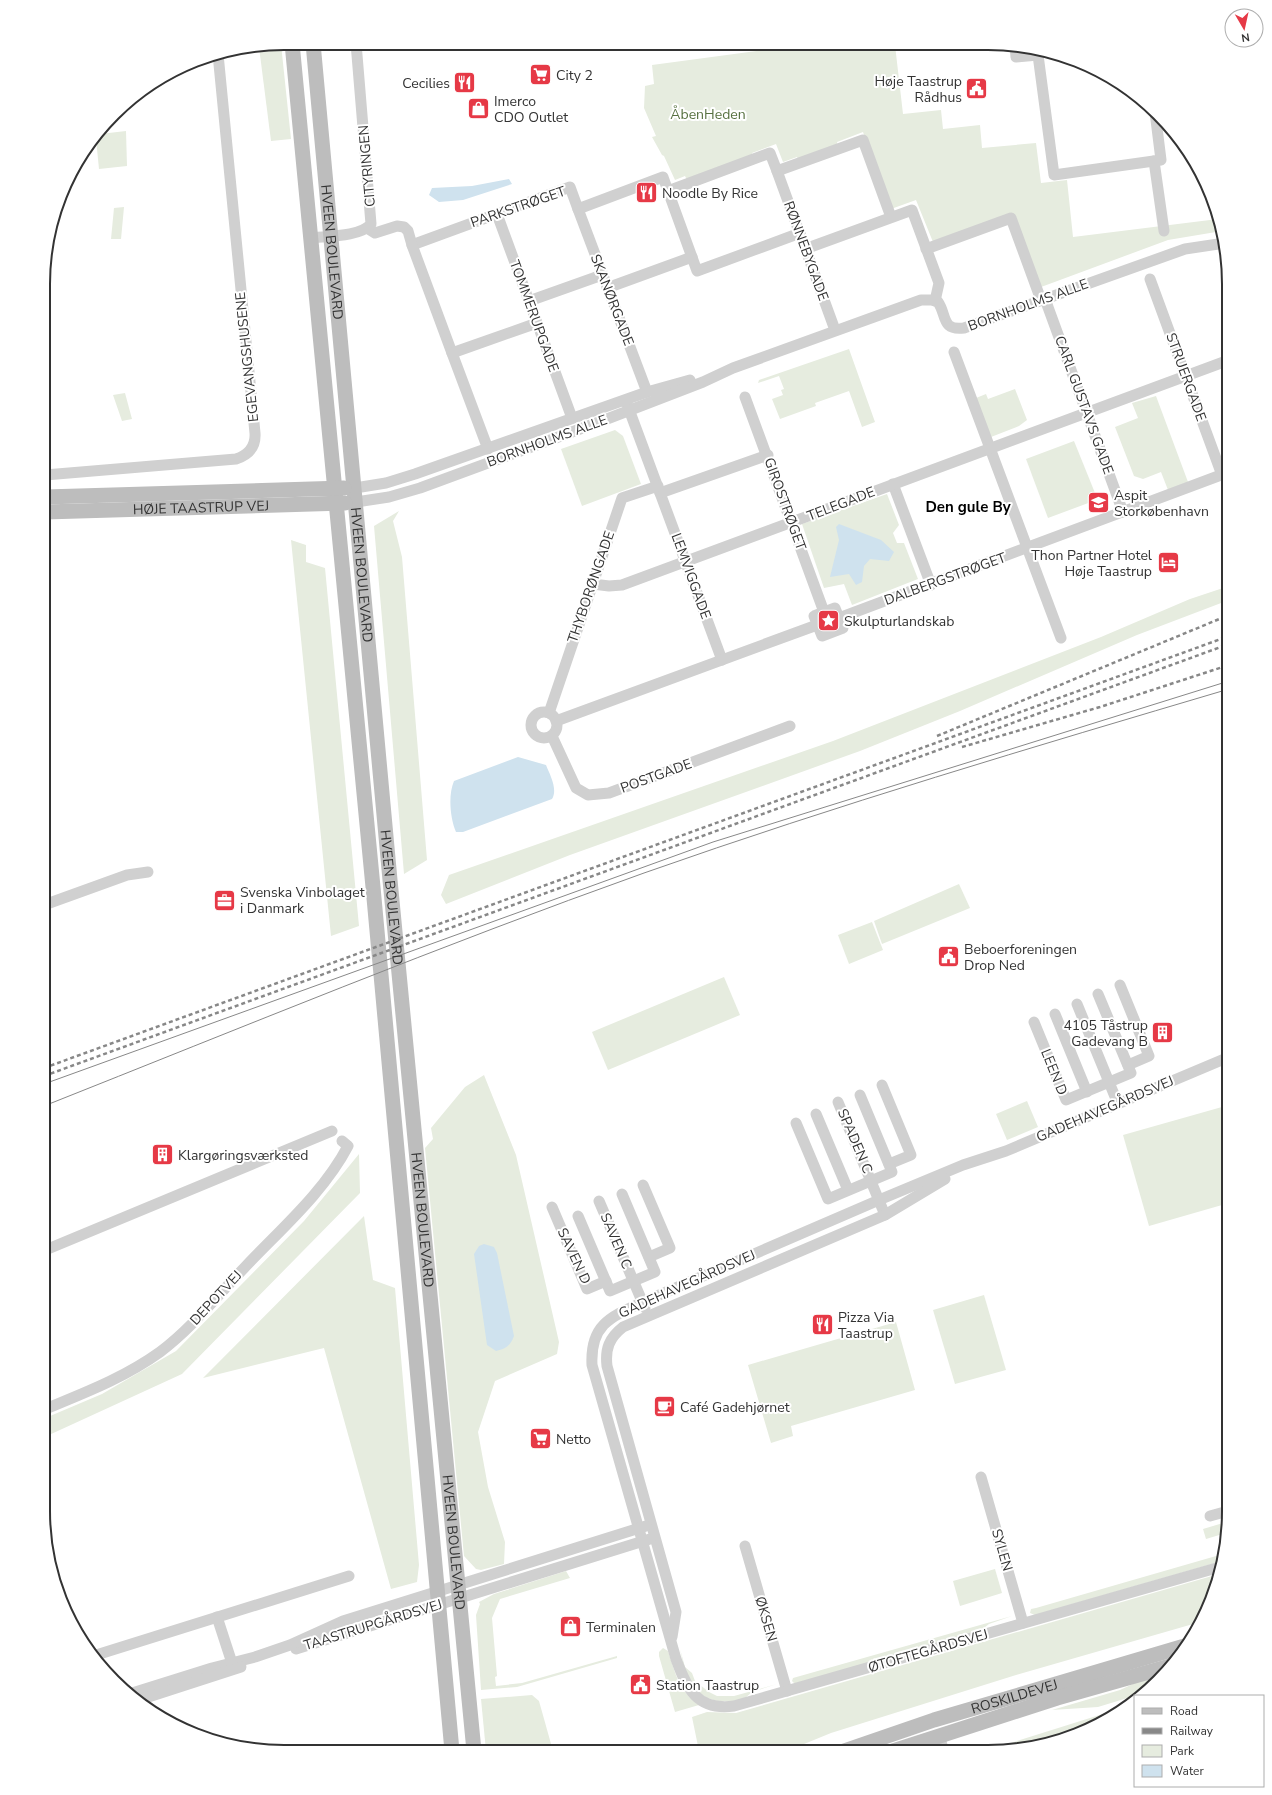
<svg xmlns="http://www.w3.org/2000/svg" width="1272" height="1795" font-family="'Nunito Sans',sans-serif">
<style>
.green{fill:#e6ecdf}
.water{fill:#cfe2ee}
.lines{fill:none;stroke-linecap:round;stroke-linejoin:round}
.street{stroke:#d0d0d0;stroke-width:11}
.secondary{stroke:#bdbdbd;stroke-width:15}
.tram{stroke:#888;stroke-width:1}
.rail{stroke:#888;stroke-width:2.5;stroke-dasharray:4 3;stroke-linecap:butt}
.labels{text-anchor:middle;dominant-baseline:central;stroke-width:4;stroke-linejoin:round;paint-order:stroke}
.poi-label{font-size:14px;fill:#333;stroke:#fff;text-anchor:start}
.park-label{font-size:14px;fill:#56703f;stroke:#fff}
.street-label{font-size:14px;fill:#333;stroke:#fff}
.neighbourhood-label{font-size:15px;font-weight:bold;fill:#000;stroke:#fff}
.rim{fill:none;stroke:#333;stroke-width:2}
</style>
<rect width="100%" height="100%" fill="#fff"/>
<!-- green -->
<g class="green">
<path d="M281,44l10,95 -20,2 -12,-94z"/>
<path d="M809,44l86,1 8,69 38,-4 2,19 37,-4 2,23 54,-5 5,40 26,-3 6,57 145,-18 4,12 -54,9 -135,50 -27,-73 -73,25 -17,-42 -25,9 -28,-77 -26,10 1,5 -39,14 -2,-4 -14,5 -7,-18 -24,9 1,3 -66,24 -2,-4 -10,4 -11,-24 -2,-1 -10,-18 4,-1 -12,-28 1,-22 9,-2 -2,-19z"/>
<path d="M126,131l1,35 -28,3 -3,-30 4,-5z"/>
<path d="M124,207l-3,32h-10l3,-31z"/>
<path d="M849,349l26,73 -13,5 -13,-36 -34,12 1,3 -36,13 -8,-20 11,-4 -2,-5 3,-1 -5,-13 -21,7 1,-3z"/>
<path d="M1015,389l12,31 -8,6 -28,11 -15,-39 10,-4 2,5z"/>
<path d="M125,393l7,26 -10,2 -9,-26z"/>
<path d="M1156,396l32,86 -20,8 -7,-18 -18,7 -9,-3 -19,-49 23,-9 -6,-15z"/>
<path d="M615,430l8,6 18,48 -59,22 -21,-57z"/>
<path d="M1074,441l21,52 -4,9 -43,16 -22,-59z"/>
<path d="M887,494l12,31 -6,8 4,10h7l14,36 -66,26 -8,-21 -20,4 -22,-64z"/>
<path d="M399,511l-6,10 9,36 25,303 -23,14 -30,-348z"/>
<path d="M291,540l15,5v17l19,6 34,358 -28,10z"/>
<path d="M1229,586v14l-92,35 -177,76 -100,40 -290,104 -124,49 -5,-9 8,-20 384,-134 268,-104 89,-38z"/>
<path d="M959,884l11,24 -88,36 -8,-23z"/>
<path d="M872,922l11,28 -34,14 -11,-29z"/>
<path d="M724,977l16,38 -132,55 -16,-38z"/>
<path d="M484,1075l32,80 43,187 -2,12 -62,27 -17,51 10,55 17,55 -1,22 -23,6 -5,-1 -12,-13 -39,-408 8,-9 -2,-11 34,-41z"/>
<path d="M1027,1101l11,26 -31,13 -11,-26z"/>
<path d="M1229,1105v98l-80,23 -26,-91z"/>
<path d="M359,1154l1,39 -178,181 -133,61 -6,1v-17l59,-25 74,-43 128,-130z"/>
<path d="M364,1216l9,64 22,8 24,277 -2,17 -26,7 -67,-241 -121,30z"/>
<path d="M984,1295l22,75 -51,14 -22,-74z"/>
<path d="M896,1322l19,68 -124,36 2,10 -22,7 -23,-78z"/>
<path d="M1223,1523l3,10 -20,6 -3,-10z"/>
<path d="M1223,1554l-1,7 -187,54 -5,-2 1,-4 5,-1z"/>
<path d="M995,1569l7,24 -42,13 -7,-25z"/>
<path d="M566,1571l4,7 -70,21 -8,19 5,58 -2,1 1,9 26,-3 88,-25 7,-2v2l-100,29 -36,3 -5,-75 4,-11 -1,-2 15,-8z"/>
<path d="M1219,1574l-3,14 -16,34 -184,53 -185,58 -44,18h-88l-7,-34 15,-5 29,1z"/>
<path d="M1012,1616l-23,8 -9,7 -185,53 -3,-3 1,-3z"/>
<path d="M663,1648l5,3c7,21 11,41 31,54l-24,7 -16,-56v-4z"/>
<path d="M680,1649l5,18 7,6 3,8 14,11 8,4h17l43,-12 -25,8 -8,7 -9,2h-18l-10,-3 -8,-5 -14,-21z"/>
<path d="M1164,1673l-17,19 -49,15 -46,3 68,-20 28,-13z"/>
<path d="M532,1695l7,6 14,50h-67l-5,-52z"/>
<path d="M1125,1707l-31,20 -44,17 -68,8z"/>
</g>
<!-- water -->
<g class="water">
<path d="M509,179l3,5 -49,16 -24,2 -10,-7 3,-7 40,-2z"/>
<path d="M839,524l42,16 13,12 -5,9 -19,-2 -6,7 -2,16 -6,3 -7,-11 -19,3 9,-37 -3,-13z"/>
<path d="M518,757l28,8c4,10 12,24 6,34l-89,33h-7c-6,-14 -8,-37 -2,-51z"/>
<path d="M484,1244l10,3 3,6 17,83c-4,10 -8,13 -18,15l-9,-6 -13,-91 5,-8z"/>
</g>
<g class="lines">
<!-- street -->
<g class="street">
<path d="M1015,45l1,12 22,-2 16,120 107,-15 -6,-48"/>
<path d="M1154,161l10,70"/>
<path d="M777,171l58,159"/>
<path d="M668,191l29,80 103,-38"/>
<path d="M578,209l69,183"/>
<path d="M497,214l75,204"/>
<path d="M367,228l8,5 22,-7 7,1 4,4 4,14 158,-58 8,22 85,-32 5,14 102,-38 7,18 86,-31 28,77"/>
<path d="M310,238c17,-2 50,-1 61,-14l-15,-181"/>
<path d="M412,245l40,108"/>
<path d="M805,249l107,-39 27,73 -4,18"/>
<path d="M926,249l85,-31 30,82"/>
<path d="M1150,279l72,196"/>
<path d="M607,288l85,-31"/>
<path d="M1045,299l78,213"/>
<path d="M529,301l73,-26"/>
<path d="M954,352l107,286"/>
<path d="M745,397l79,215"/>
<path d="M627,404l95,256"/>
<path d="M488,449l-36,-96 85,-30"/>
<path d="M45,475l191,-16c12,-4 20,-12 19,-26l-37,-379"/>
<path d="M893,484l38,101"/>
<path d="M355,488l31,-5 29,-9 232,-82 43,-12"/>
<path d="M660,493l108,-38"/>
<path d="M356,502l33,-5 31,-9 187,-69 96,-37 30,-14 188,-68h11l6,2c9,13 3,29 26,26l221,-79 40,-6"/>
<path d="M593,584l16,2 13,-1 607,-225"/>
<path d="M835,608l8,20 -21,8 -8,-20z"/>
<path d="M839,618l390,-146"/>
<circle cx="544" cy="725" r="13"/>
<path d="M549,713l73,-215 36,-12"/>
<path d="M556,721l261,-96"/>
<path d="M552,736l24,52 12,7 21,-2 181,-67"/>
<path d="M44,905l83,-30 21,-3"/>
<path d="M1120,985l29,71 -21,9"/>
<path d="M1077,1004l41,100"/>
<path d="M1055,1014l32,78"/>
<path d="M1034,1022l32,78 65,-27 -33,-79"/>
<path d="M882,1085l29,70 -22,9"/>
<path d="M838,1102l47,113"/>
<path d="M816,1114l32,76"/>
<path d="M796,1123l32,76 64,-27 -32,-77"/>
<path d="M643,1185l27,63 -21,9"/>
<path d="M599,1201l46,107"/>
<path d="M552,1207l35,82 19,-8"/>
<path d="M578,1216l32,75 45,-19 -33,-78"/>
<path d="M43,1251l289,-120"/>
<path d="M43,1410c41,-17 81,-32 117,-58 32,-24 58,-57 86,-86 35,-37 78,-74 102,-120l-6,-5"/>
<path d="M981,1477l42,146"/>
<path d="M1210,1516l18,-5"/>
<path d="M745,1546l42,145"/>
<path d="M1220,1567l-486,139c-37,5 -47,-17 -58,-47l-84,-294c-2,-40 18,-48 51,-63l236,-102 84,-35 43,-14 223,-94"/>
<path d="M217,1617l15,46"/>
<path d="M672,1637l4,-25 -69,-246c-2,-17 2,-28 16,-39l262,-112 60,-36"/>
<path d="M296,1649l354,-110"/>
<path d="M93,1656l256,-80"/>
<path d="M129,1694l83,-26 43,-11 35,-12 53,-24 303,-95"/>
<path d="M136,1701l105,-34"/>
<path d="M939,1735l5,17"/>
</g>
<!-- secondary -->
<g class="secondary">
<path d="M292,43l81,844 79,864"/>
<path id="s1" d="M313,43l77,837 84,871"/>
<path d="M45,497l299,-9"/>
<path id="s2" d="M45,512l300,-9"/>
<path id="s3" d="M841,1752l93,-32 254,-75"/>
<path d="M890,1752l167,-54 113,-32"/>
</g>
<!-- tram -->
<g class="tram">
<path d="M44,1084l669,-242 516,-161"/>
<path d="M44,1106c199,-79 398,-161 600,-233 193,-68 389,-126 585,-184"/>
</g>
<!-- rail -->
<g class="rail">
<path d="M937,736l292,-121"/>
<path d="M962,747l138,-40 129,-42"/>
<path d="M44,1068l1185,-432"/>
<path d="M44,1076l1185,-432"/>
</g>
</g>
<!-- icons -->
<defs>
<symbol id="supermarket-square" viewBox="-11 -11 22 22"><rect x="-9" y="-9" width="18" height="18" rx="4" fill="#e63946" stroke="#fff"/><path d="M-6-5.5h2.5l.6 2H6L4.5 2H-2.5L-4.4-4H-6ZM-1.5 3.2a1.3 1.3 0 1 0 .1 0ZM3 3.2a1.3 1.3 0 1 0 .1 0Z" fill="#fff"/></symbol>
<symbol id="restaurant-square" viewBox="-11 -11 22 22"><rect x="-9" y="-9" width="18" height="18" rx="4" fill="#e63946" stroke="#fff"/><path d="M-5-6h1v4h1v-4h1v4h1v-4h1v5L-1.5 .5V6h-2V.5L-5-1ZM5-6V6H3V1.5H1.5Q1.5-4 5-6Z" fill="#fff"/></symbol>
<symbol id="civic-square" viewBox="-11 -11 22 22"><rect x="-9" y="-9" width="18" height="18" rx="4" fill="#e63946" stroke="#fff"/><path d="M-.6-6.5H3V-4.5H.6V-3L4-1V1h2V6H-6V1h2V-1L-.6-3ZM-1.2 2.5V6h2.4V2.5Z" fill="#fff"/></symbol>
<symbol id="shop-square" viewBox="-11 -11 22 22"><rect x="-9" y="-9" width="18" height="18" rx="4" fill="#e63946" stroke="#fff"/><path d="M-5-2.5h2.3a2.7 3.5 0 0 1 5.4 0H5L5.5 6h-11ZM-1.5-2.5h3a1.5 2.3 0 0 0-3 0Z" fill="#fff"/></symbol>
<symbol id="school-square" viewBox="-11 -11 22 22"><rect x="-9" y="-9" width="18" height="18" rx="4" fill="#e63946" stroke="#fff"/><path d="M0-5L7-2L0 1L-7-2ZM-4 1L0 2.5L4 1V4Q0 6-4 4Z" fill="#fff"/></symbol>
<symbol id="hotel-square" viewBox="-11 -11 22 22"><rect x="-9" y="-9" width="18" height="18" rx="4" fill="#e63946" stroke="#fff"/><path d="M-6-4.5h1.5V1H6V5H4.5V3h-9V5H-6ZM-4 0a1.8 1.8 0 1 1 3.6 0ZM.5 0V-2.5h3Q6-2.5 6 0Z" fill="#fff"/></symbol>
<symbol id="sight-square" viewBox="-11 -11 22 22"><rect x="-9" y="-9" width="18" height="18" rx="4" fill="#e63946" stroke="#fff"/><path d="M0-6L1.8-2.2L6-1.7L2.9 1.2L3.7 5.4L0 3.3L-3.7 5.4L-2.9 1.2L-6-1.7L-1.8-2.2Z" fill="#fff"/></symbol>
<symbol id="office-square" viewBox="-11 -11 22 22"><rect x="-9" y="-9" width="18" height="18" rx="4" fill="#e63946" stroke="#fff"/><path d="M-6-3h4V-5.5h4V-3h4V5H-6ZM-1-4.5V-3h2v-1.5ZM-6 0V1H6V0Z" fill="#fff"/></symbol>
<symbol id="building-square" viewBox="-11 -11 22 22"><rect x="-9" y="-9" width="18" height="18" rx="4" fill="#e63946" stroke="#fff"/><path d="M-4-6H4V6H1V3H-1V6H-4ZM-2.5-4.3h1.7v1.8h-1.7ZM.8-4.3h1.7v1.8H.8ZM-2.5-1h1.7V.8h-1.7ZM.8-1h1.7V.8H.8Z" fill="#fff"/></symbol>
<symbol id="cafe-square" viewBox="-11 -11 22 22"><rect x="-9" y="-9" width="18" height="18" rx="4" fill="#e63946" stroke="#fff"/><path d="M-5.5-4.5H6V0H3Q3 3.5 0 3.5H-2.5Q-5.5 3.5-5.5 0ZM3-3.2v2h1.7v-2ZM-6 4.5H4V6H-6Z" fill="#fff"/></symbol>
</defs>
<g fill-rule="evenodd">
<use href="#supermarket-square" x="528" y="62" width="25" height="25"/>
<use href="#restaurant-square" x="452" y="70" width="25" height="25"/>
<use href="#civic-square" x="964" y="76" width="25" height="25"/>
<use href="#shop-square" x="466" y="96" width="25" height="25"/>
<use href="#restaurant-square" x="634" y="180" width="25" height="25"/>
<use href="#school-square" x="1086" y="490" width="25" height="25"/>
<use href="#hotel-square" x="1156" y="550" width="25" height="25"/>
<use href="#sight-square" x="816" y="608" width="25" height="25"/>
<use href="#office-square" x="212" y="888" width="25" height="25"/>
<use href="#civic-square" x="936" y="944" width="25" height="25"/>
<use href="#building-square" x="1150" y="1020" width="25" height="25"/>
<use href="#building-square" x="150" y="1142" width="25" height="25"/>
<use href="#restaurant-square" x="810" y="1312" width="25" height="25"/>
<use href="#cafe-square" x="652" y="1394" width="25" height="25"/>
<use href="#supermarket-square" x="528" y="1426" width="25" height="25"/>
<use href="#shop-square" x="558" y="1614" width="25" height="25"/>
<use href="#civic-square" x="628" y="1672" width="25" height="25"/>
</g>
<g class="labels">
<!-- poi labels -->
<g class="poi-label">
<text x="556" y="75">City 2</text>
<text x="962" y="81" text-anchor="end">Høje Taastrup<tspan x="962" dy="16">Rådhus</tspan></text>
<text x="450" y="83" text-anchor="end">Cecilies</text>
<text x="494" y="101">Imerco<tspan x="494" dy="16">CDO Outlet</tspan></text>
<text x="662" y="193">Noodle By Rice</text>
<text x="1114" y="495">Aspit<tspan x="1114" dy="16">Storkøbenhavn</tspan></text>
<text x="1152" y="555" text-anchor="end">Thon Partner Hotel<tspan x="1152" dy="16">Høje Taastrup</tspan></text>
<text x="844" y="621">Skulpturlandskab</text>
<text x="240" y="892">Svenska Vinbolaget<tspan x="240" dy="16">i Danmark</tspan></text>
<text x="964" y="949">Beboerforeningen<tspan x="964" dy="16">Drop Ned</tspan></text>
<text x="1148" y="1025" text-anchor="end">4105 Tåstrup<tspan x="1148" dy="16">Gadevang B</tspan></text>
<text x="178" y="1155">Klargøringsværksted</text>
<text x="838" y="1317">Pizza Via<tspan x="838" dy="16">Taastrup</tspan></text>
<text x="680" y="1407">Café Gadehjørnet</text>
<text x="556" y="1439">Netto</text>
<text x="586" y="1627">Terminalen</text>
<text x="656" y="1685">Station Taastrup</text>
</g>
<!-- park labels -->
<g class="park-label">
<text x="708" y="114">ÅbenHeden</text>
</g>
<!-- street labels -->
<g class="street-label">
<text transform="translate(367 166) rotate(-95)">CITYRINGEN</text>
<text transform="translate(518 207) rotate(-19)">PARKSTRØGET</text>
<text transform="translate(806 251) rotate(70)">RØNNEBYGADE</text>
<text stroke="none"><textPath href="#s1" startOffset="210">HVEEN BOULEVARD</textPath></text>
<text transform="translate(612 300) rotate(69)">SKANØRGADE</text>
<text transform="translate(1028 305) rotate(-20)">BORNHOLMS ALLE</text>
<text transform="translate(534 316) rotate(70)">TOMMERUPGADE</text>
<text transform="translate(247 357) rotate(-96)">EGEVANGSHUSENE</text>
<text transform="translate(1186 377) rotate(70)">STRUERGADE</text>
<text transform="translate(1084 405) rotate(70)">CARL GUSTAVS GADE</text>
<text transform="translate(547 441) rotate(-20)">BORNHOLMS ALLE</text>
<text transform="translate(785 504) rotate(70)">GIROSTRØGET</text>
<text transform="translate(841 504) rotate(-21)">TELEGADE</text>
<text stroke="none"><textPath href="#s2" startOffset="156">HØJE TAASTRUP VEJ</textPath></text>
<text stroke="none"><textPath href="#s1" startOffset="534">HVEEN BOULEVARD</textPath></text>
<text transform="translate(691 576) rotate(70)">LEMVIGGADE</text>
<text transform="translate(945 579) rotate(-20)">DALBERGSTRØGET</text>
<text transform="translate(591 587) rotate(-71)">THYBORØNGADE</text>
<text transform="translate(656 776) rotate(-20)">POSTGADE</text>
<text stroke="none"><textPath href="#s1" startOffset="858">HVEEN BOULEVARD</textPath></text>
<text transform="translate(1054 1072) rotate(68)">LEEN D</text>
<text transform="translate(1105 1109) rotate(-23)">GADEHAVEGÅRDSVEJ</text>
<text transform="translate(855 1141) rotate(67)">SPADEN C</text>
<text stroke="none"><textPath href="#s1" startOffset="1182">HVEEN BOULEVARD</textPath></text>
<text transform="translate(616 1241) rotate(67)">SAVEN C</text>
<text transform="translate(574 1256) rotate(65)">SAVEN D</text>
<text transform="translate(687 1284) rotate(-24)">GADEHAVEGÅRDSVEJ</text>
<text transform="translate(216 1298) rotate(-47)">DEPOTVEJ</text>
<text stroke="none"><textPath href="#s1" startOffset="1506">HVEEN BOULEVARD</textPath></text>
<text transform="translate(1002 1550) rotate(74)">SYLEN</text>
<text transform="translate(766 1619) rotate(74)">ØKSEN</text>
<text transform="translate(373 1625) rotate(-17)">TAASTRUPGÅRDSVEJ</text>
<text transform="translate(928 1651) rotate(-16)">ØTOFTEGÅRDSVEJ</text>
<text stroke="none"><textPath href="#s3" startOffset="182">ROSKILDEVEJ</textPath></text>
</g>
<!-- neighbourhood labels -->
<g class="neighbourhood-label">
<text x="968" y="507">Den gule By</text>
</g>
</g>
<!-- crop -->
<path d="M0 0H1272V1795H0ZM284 50H988A234 234 0 0 1 1222 284V1511A234 234 0 0 1 988 1745H284A234 234 0 0 1 50 1511V284A234 234 0 0 1 284 50Z" fill="#fff" fill-rule="evenodd"/>
<path class="rim" d="M284 50H988A234 234 0 0 1 1222 284V1511A234 234 0 0 1 988 1745H284A234 234 0 0 1 50 1511V284A234 234 0 0 1 284 50Z"/>
<!-- legend -->
<rect x="1134" y="1695" width="130" height="92" fill="#ffffff" stroke="#adadad"/>
<rect x="1142" y="1708" width="20" height="6" fill="#bdbdbd" stroke="#adadad"/>
<text x="1170" y="1715" font-size="12" fill="#333333">Road</text>
<rect x="1142" y="1728" width="20" height="6" fill="#888888" stroke="#adadad"/>
<text x="1170" y="1735" font-size="12" fill="#333333">Railway</text>
<rect x="1142" y="1745" width="20" height="12" fill="#e6ecdf" stroke="#adadad"/>
<text x="1170" y="1755" font-size="12" fill="#333333">Park</text>
<rect x="1142" y="1765" width="20" height="12" fill="#cfe2ee" stroke="#adadad"/>
<text x="1170" y="1775" font-size="12" fill="#333333">Water</text>
<!-- north arrow -->
<g transform="translate(1244 28) rotate(171)"><circle r="19" fill="#ffffff" stroke="#adadad"/>
<path d="M0-3L7 15L0 10L-7 15Z" fill="#e63946"/>
<text y="-6" font-size="11" font-weight="bold" text-anchor="middle" fill="#333333">N</text>
</g>
</svg>
